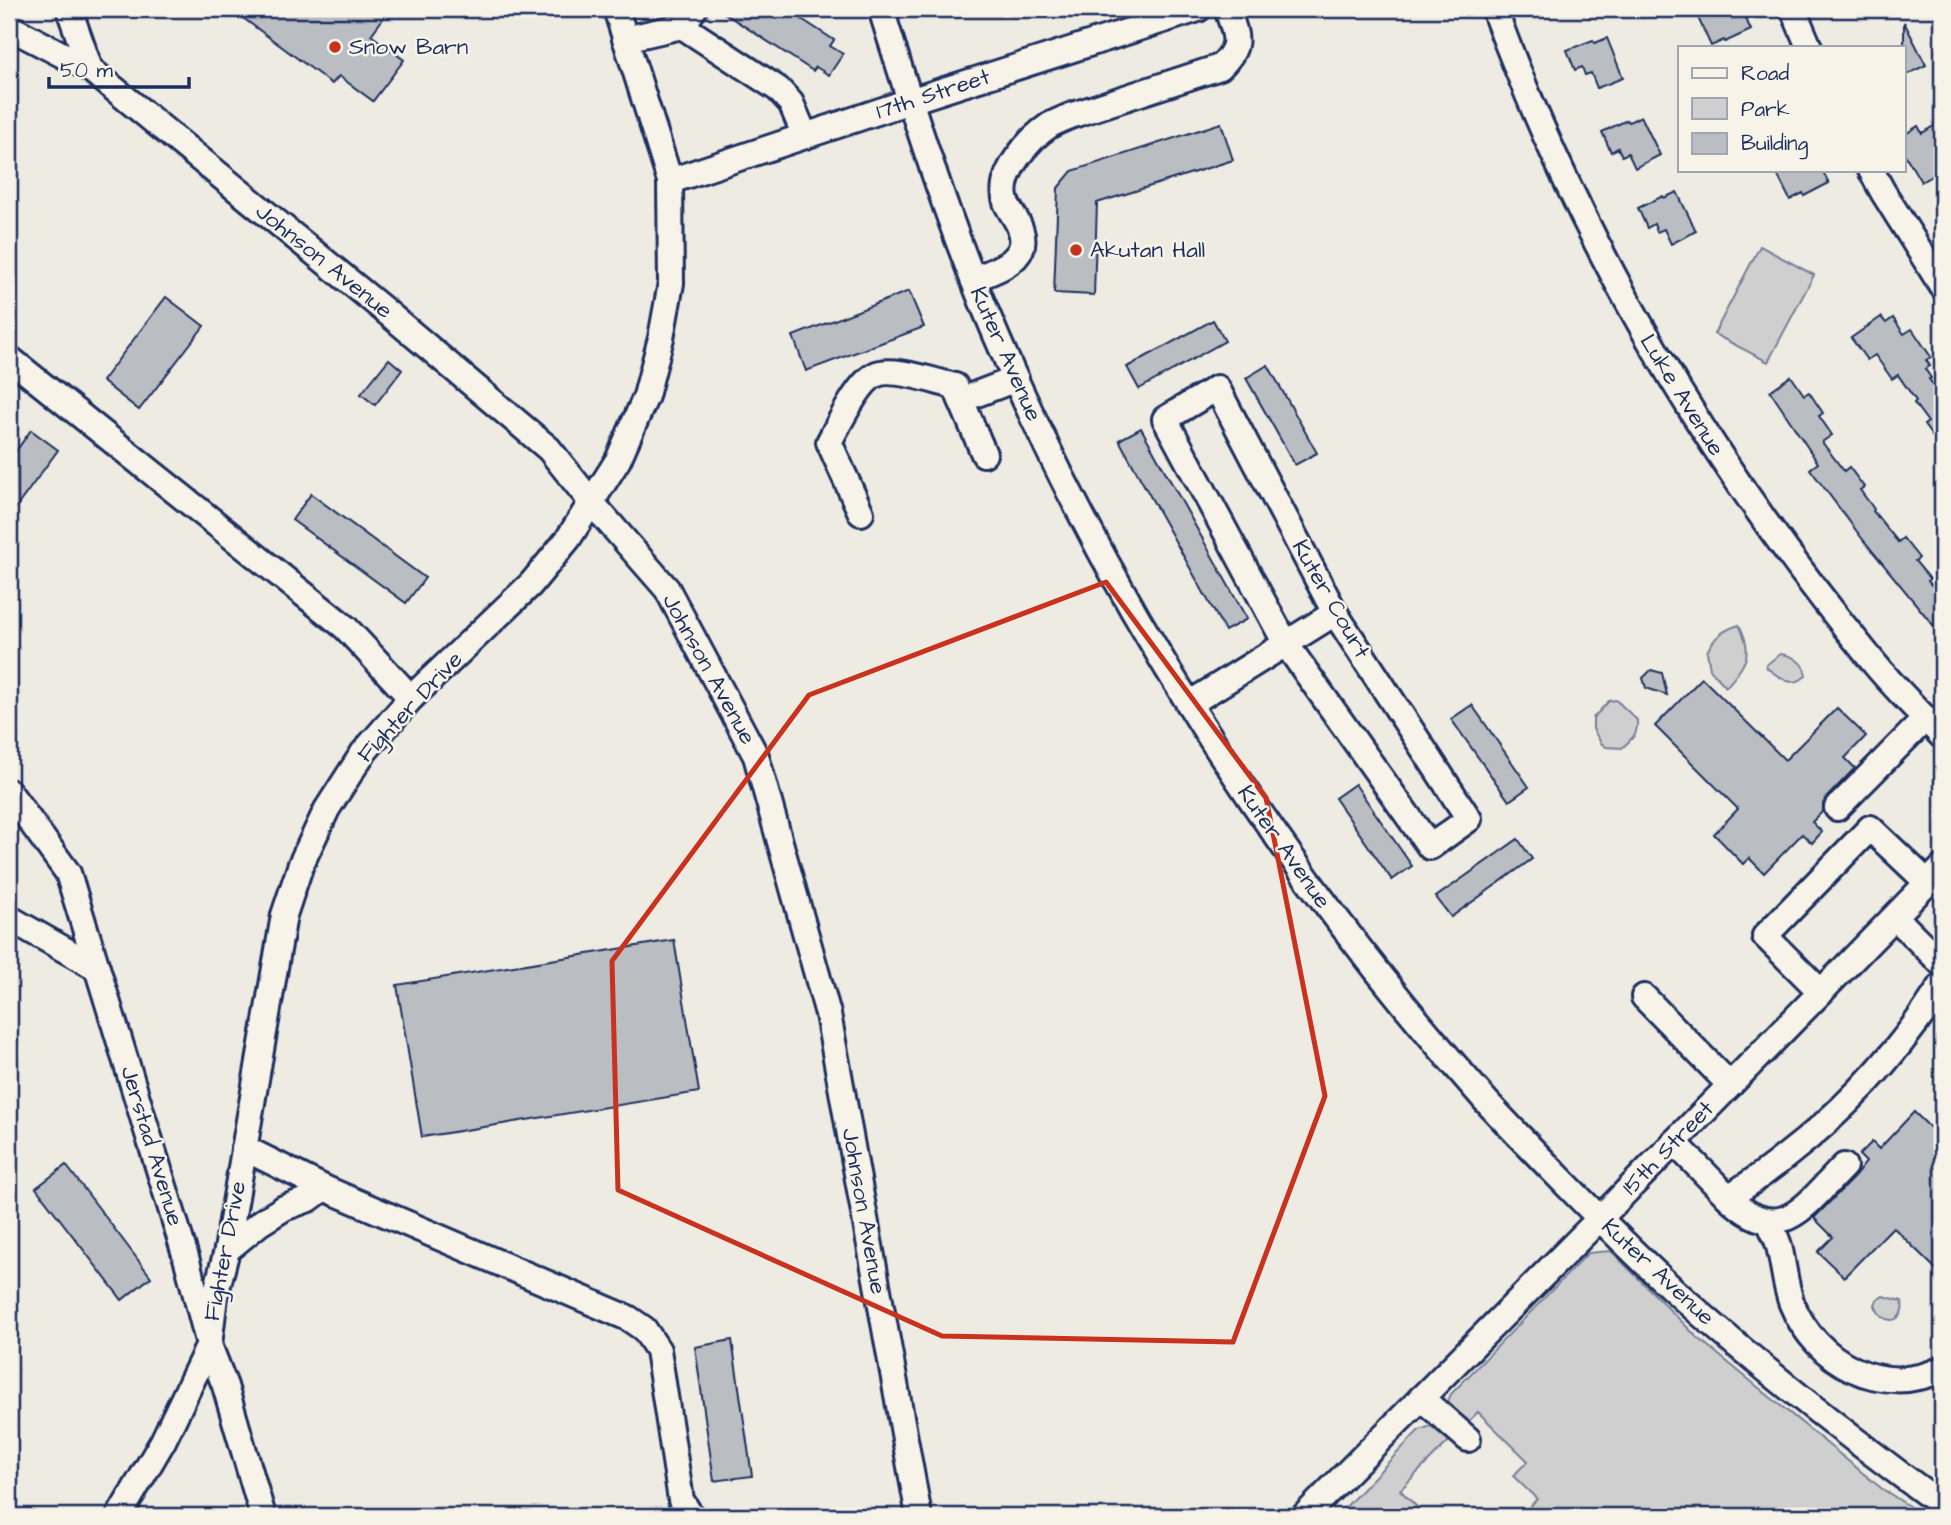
<svg xmlns="http://www.w3.org/2000/svg" width="1951" height="1525" font-family="'Architects Daughter',sans-serif">
<style>
.green{fill:#cfcfcf;stroke:#757f96;stroke-width:2}
.building{fill:#babdc2;stroke:#1b2f5e;stroke-width:2}
.lines{fill:none;stroke-linecap:round;stroke-linejoin:round}
.minor-casing{stroke:#1b2f5e;stroke-width:30}
.minor{stroke:#f7f3e8;stroke-width:24}
.marked{fill:none;stroke:#c8321e;stroke-width:5;stroke-linejoin:round}
.poi-dot{fill:#c8321e;stroke:#f7f3e8;stroke-width:2.5}
.labels{text-anchor:middle;dominant-baseline:central;stroke-width:5;stroke-linejoin:round;paint-order:stroke}
.poi-label{font-size:23px;fill:#1b2f5e;stroke:#f7f3e8;text-anchor:start}
.street-label{font-size:23px;fill:#1b2f5e;stroke:#f7f3e8}
</style>
<rect width="100%" height="100%" fill="#eeebe2"/>
<filter id="ink" filterUnits="userSpaceOnUse"><feTurbulence type="fractalNoise" baseFrequency=".0143" numOctaves="2"/><feDisplacementMap in="SourceGraphic" scale="14" xChannelSelector="R" yChannelSelector="G"/><feConvolveMatrix kernelMatrix="1 2 1 2 8 2 1 2 1" color-interpolation-filters="sRGB"/></filter>
<g filter="url(#ink)">
<!-- green -->
<g class="green">
<path d="M1760,246l54,29 -46,87 -54,-28z"/>
<path d="M1739,625c15,28 7,40 -13,62l-16,-18 -3,-17c7,-15 16,-22 32,-27z"/>
<path d="M1780,654c12,1 24,8 26,21 -12,15 -27,2 -39,-7l-1,-3z"/>
<path d="M1616,700l21,20c1,16 -5,18 -15,28l-16,-1 -5,-4 -8,-14v-11l16,-17z"/>
<path d="M1611,1251l86,86 184,151 43,28h-403l16,-17 -24,-23 15,-15 -50,-49 -10,10 -21,-18 4,-10 137,-141z"/>
<path d="M1883,1296l19,5c4,23 -20,26 -27,4l2,-5z"/>
<path d="M1431,1426l18,15 -49,49 26,26h-89l82,-86z"/>
</g>
<!-- building -->
<g class="building">
<path d="M231,9h159l-19,26 33,25 -31,41 -34,-25 -7,8z"/>
<path d="M718,9h84l-5,7 37,24 -4,6 13,8 -14,21 -13,-8 -3,4z"/>
<path d="M1694,9h38l3,5 7,-3 9,19 -26,12 -1,-2 -13,6z"/>
<path d="M1904,22l22,43 -22,11z"/>
<path d="M1607,38l16,40 -26,10 -6,-15 -6,2 -3,-8 -7,3 -8,-20 26,-10 2,3z"/>
<path d="M1641,116l19,39 -25,13 -7,-15 -6,3 -4,-8 -7,4 -9,-20 25,-12 2,2z"/>
<path d="M1942,121v49l-21,12 -17,-29v-18l14,-9 4,7z"/>
<path d="M1221,123l12,37 -136,43 -3,92 -40,-2 4,-105 14,-17z"/>
<path d="M1775,170h47l7,13 -25,13 -1,-3 -13,7z"/>
<path d="M1677,192l19,39 -25,13 -7,-15 -7,3 -3,-8 -7,4 -9,-20 25,-12 1,2z"/>
<path d="M909,291l15,36 -118,44 -13,-35z"/>
<path d="M166,297l38,29 -65,84 -37,-29z"/>
<path d="M1881,317l5,6 7,-5 11,16 8,-5 19,28 -5,3 4,6 -5,3 6,9 -2,1 13,18v53l-18,-25 4,-3 -14,-19 2,-2 -18,-26 -6,4 -17,-24 -8,5 -16,-22z"/>
<path d="M1213,320l12,21 -86,48 -12,-22z"/>
<path d="M389,359l13,11 -27,35 -14,-11z"/>
<path d="M1268,365l49,88 -22,12 -49,-87z"/>
<path d="M1791,376l13,19 5,-3 14,21 -4,3 13,19 -10,7 22,29 5,-4 15,20 -4,3 14,19 -1,2 25,31 5,-4 16,20 -4,3 15,18 -2,2 14,16v39l-78,-95 -54,-72 8,-6 -48,-72z"/>
<path d="M1141,428l106,191 -22,12 -106,-191z"/>
<path d="M31,430l27,20 -49,67v-56z"/>
<path d="M311,494l114,84 -19,25 -114,-83z"/>
<path d="M1651,670l11,3 5,22 -21,-7 -3,-10z"/>
<path d="M1702,678l83,82 52,-52 29,28 -21,22 10,10 -29,30 -3,6v7l-11,11 10,10 -10,11 -10,-9 -38,39 -15,-15 -6,6 -29,-30 24,-25 -83,-83z"/>
<path d="M1472,705l57,82 -20,14 -58,-82z"/>
<path d="M1355,784l57,82 -20,14 -57,-82z"/>
<path d="M1518,839l14,20 -81,58 -15,-20z"/>
<path d="M674,940l25,152 -277,45 -25,-152z"/>
<path d="M1914,1112l28,27v136l-49,-48 -49,50 -26,-25 15,-15 -19,-19 41,-42 11,-14 -7,-7 13,-13 7,7z"/>
<path d="M66,1165l85,112 -29,23 -86,-112z"/>
<path d="M732,1340l20,136 -38,5 -19,-134z"/>
</g>
<g class="lines">
<defs>
<g id="minor">
<path d="M69,9l21,60"/>
<path d="M881,9c31,99 62,197 101,293 121,293 294,562 504,799 21,23 43,45 65,68 41,42 83,85 127,125 84,75 173,145 264,211"/>
<path d="M1494,9c88,237 215,454 376,649 22,28 48,52 72,78"/>
<path d="M1793,9l16,38"/>
<path d="M682,26l96,63 13,14 14,33"/>
<path d="M9,27l81,42 293,240 166,140 43,54 75,86 89,167 72,258 91,502"/>
<path d="M625,39l57,-13 12,-17"/>
<path d="M1871,170l12,22 59,94"/>
<path d="M670,181l240,-80 288,-92"/>
<path d="M973,279c21,-8 57,-18 48,-48 -3,-11 -11,-19 -15,-29 -9,-28 23,-63 44,-77 6,-3 13,-6 20,-9l150,-49c23,-22 16,-31 7,-58"/>
<path d="M9,358l337,270 65,70"/>
<path d="M1217,388l118,225 134,206 -39,28 -144,-203 -121,-225z"/>
<path d="M984,454l-23,-54 55,-21"/>
<path d="M861,513l-32,-71c10,-18 29,-59 46,-67 16,-9 61,7 80,11l6,14"/>
<path d="M1189,704l146,-91"/>
<path d="M9,792l59,81 119,388 22,84 16,41 38,130"/>
<path d="M1837,808l89,-90"/>
<path d="M1895,917l47,47"/>
<path d="M9,918l88,50"/>
<path d="M1821,992l-56,-56 105,-108 58,55"/>
<path d="M1644,997l86,88"/>
<path d="M1674,1142l54,55c21,-12 39,-26 58,-41 62,-48 114,-105 156,-171"/>
<path d="M244,1148l80,40 304,130 16,11 14,21 23,150 10,16"/>
<path d="M1728,1197c53,52 77,8 116,-31"/>
<path d="M1769,1221c3,9 8,17 10,25 5,20 6,40 13,58 24,59 91,94 150,65"/>
<path d="M227,1250l33,-27 24,-15 25,-9 15,-11"/>
<path d="M1421,1398l47,41"/>
<path d="M119,1516l44,-75 46,-96 6,-49 12,-46 57,-335 17,-51 26,-55 36,-56 48,-55 120,-114 37,-45 50,-79 28,-64 15,-58 10,-55 -1,-102 -54,-172"/>
<path d="M1304,1516l308,-310 330,-338"/>
</g>
</defs>
<!-- minor casing -->
<use href="#minor" class="minor-casing"/>
<!-- minor -->
<use href="#minor" class="minor"/>
</g>
</g>
<!-- marked area -->
<path class="marked" d="M1106,582l160,216 59,298 -92,246 -291,-6 -324,-146 -6,-229 197,-266z"/>
<!-- markers -->
<g class="poi-dot">
<circle cx="335" cy="47" r="7"/>
<circle cx="1076" cy="250" r="7"/>
</g>
<g class="labels">
<!-- poi labels -->
<g class="poi-label">
<text x="349" y="47">Snow Barn</text>
<text x="1090" y="250">Akutan Hall</text>
</g>
<!-- street labels -->
<g class="street-label">
<text transform="translate(933 94) rotate(-18)">17th Street</text>
<text transform="translate(324 261) rotate(39)">Johnson Avenue</text>
<text transform="translate(1006 354) rotate(66)">Kuter Avenue</text>
<text transform="translate(1682 395) rotate(58)">Luke Avenue</text>
<text transform="translate(1331 599) rotate(60)">Kuter Court</text>
<text transform="translate(709 669) rotate(61)">Johnson Avenue</text>
<text transform="translate(410 707) rotate(-47)">Fighter Drive</text>
<text transform="translate(1284 847) rotate(55)">Kuter Avenue</text>
<text transform="translate(152 1146) rotate(73)">Jerstad Avenue</text>
<text transform="translate(1668 1148) rotate(-46)">15th Street</text>
<text transform="translate(864 1211) rotate(80)">Johnson Avenue</text>
<text transform="translate(225 1251) rotate(-79)">Fighter Drive</text>
<text transform="translate(1658 1272) rotate(43)">Kuter Avenue</text>
</g>
</g>
<!-- margin -->
<rect width="1951" height="1525" fill="none" stroke="#f7f3e8" stroke-width="35"/>
<rect x="18" y="18" width="1916" height="1490" fill="none" stroke="#1b2f5e" stroke-width="2.5" filter="url(#ink)"/>
<!-- legend -->
<rect x="1678" y="46" width="228" height="126" fill="#f7f3e8" stroke="#9fa5b1" stroke-width="2"/>
<rect x="1692" y="68" width="35" height="10" fill="#f7f3e8" stroke="#9fa5b1" stroke-width="2"/>
<text x="1741" y="80" font-size="21" fill="#1b2f5e">Road</text>
<rect x="1692" y="98" width="35" height="21" fill="#cfcfcf" stroke="#9fa5b1" stroke-width="2"/>
<text x="1741" y="116" font-size="21" fill="#1b2f5e">Park</text>
<rect x="1692" y="133" width="35" height="21" fill="#babdc2" stroke="#9fa5b1" stroke-width="2"/>
<text x="1741" y="150" font-size="21" fill="#1b2f5e">Building</text>
<!-- scale -->
<path d="M49 77v10h140v-10" fill="none" stroke="#1b2f5e" stroke-width="3.5"/>
<text x="60" y="77" font-size="21" fill="#1b2f5e" stroke="#f7f3e8" stroke-width="5" paint-order="stroke">50 m</text>
</svg>
